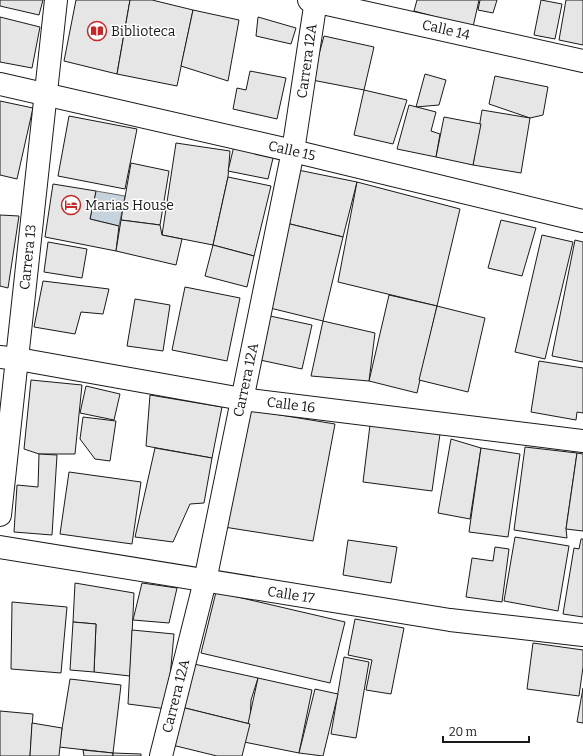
<svg xmlns="http://www.w3.org/2000/svg" width="583" height="756" font-family="Bitter,serif">
<style>
.water{fill:#c6d2dc;stroke:#6a6a6a}
.building{fill:#e6e6e6;stroke:#1a1a1a}
.lines{fill:none;stroke-linecap:round;stroke-linejoin:round}
.street-casing{stroke:#1a1a1a;stroke-width:24}
.street{stroke:#fff;stroke-width:22}
.labels{text-anchor:middle;dominant-baseline:central;stroke-width:3;stroke-linejoin:round;paint-order:stroke}
.street-label{font-size:14px;fill:#1a1a1a;stroke:#fff}
.poi-label{font-size:14px;fill:#1a1a1a;stroke:#fff;text-anchor:start}
</style>
<rect width="100%" height="100%" fill="#fff"/>
<!-- water -->
<path class="water" d="M96,191l29,5 -6,30 -29,-7z"/>
<!-- building -->
<g class="building">
<path d="M0,0h43l-4,15 -39,-9z"/>
<path d="M76,0h54l-13,74 -53,-13z"/>
<path d="M130,0h22l41,10 -16,76 -60,-12z"/>
<path d="M417,0h62l-6,27 -59,-16z"/>
<path d="M480,0h17l-4,13 -15,-3z"/>
<path d="M541,0l21,4 -7,35 -21,-4z"/>
<path d="M566,0h17v45l-24,-5z"/>
<path d="M193,10l46,10 -11,61 -47,-15z"/>
<path d="M0,17l40,10 -8,41 -32,-6z"/>
<path d="M258,17l38,11 -5,16 -35,-8z"/>
<path d="M324,36l50,11 -10,43 -52,-10z"/>
<path d="M250,71l36,7 -9,41 -44,-10 4,-21 9,2z"/>
<path d="M425,74l21,6 -7,25 -23,2z"/>
<path d="M495,76l53,11 -5,28 -13,3 -41,-14z"/>
<path d="M364,90l43,10 -14,44 -39,-9z"/>
<path d="M0,101l33,7 -16,71 -17,-4z"/>
<path d="M409,105l27,7 -5,19 9,3 -4,23 -39,-8z"/>
<path d="M482,110l48,8 -9,55 -48,-8z"/>
<path d="M69,116l68,13 -12,60 -67,-13z"/>
<path d="M444,117l37,7 -8,41 -37,-8z"/>
<path d="M176,143l54,8 -2,26 -15,68 -51,-10z"/>
<path d="M234,146l40,8 -6,25 -40,-8z"/>
<path d="M131,163l38,8 -9,54 -39,-5z"/>
<path d="M298,170l59,12 -14,55 -57,-14z"/>
<path d="M228,177l43,9 -17,70 -41,-11z"/>
<path d="M357,182l103,27 -23,97 -99,-24z"/>
<path d="M53,184l43,7 -6,28 29,7 -3,25 -71,-14z"/>
<path d="M0,215l19,1 -11,72 -8,-2z"/>
<path d="M121,220l39,5 2,10 20,4 -6,26 -60,-14z"/>
<path d="M501,220l35,8 -14,48 -34,-8z"/>
<path d="M286,223l57,14 -20,84 -57,-14z"/>
<path d="M542,235l31,7 -28,117 -30,-7z"/>
<path d="M575,240l8,2v120l-31,-6z"/>
<path d="M48,242l39,7 -5,29 -38,-6z"/>
<path d="M213,245l41,11 -7,31 -42,-11z"/>
<path d="M43,281l66,8 -6,25 -22,-2 -6,22 -41,-7z"/>
<path d="M185,287l55,11 -13,63 -55,-11z"/>
<path d="M389,295l48,11 -20,87 -48,-12z"/>
<path d="M135,299l35,6 -7,46 -36,-5z"/>
<path d="M437,306l48,12 -17,74 -49,-12z"/>
<path d="M270,316l42,9 -10,44 -42,-9z"/>
<path d="M323,321l52,12 -6,48 -58,-5z"/>
<path d="M539,361l44,7v45l-6,-1 -1,8 -45,-8z"/>
<path d="M31,380l51,5 -7,69h-36l-15,-5z"/>
<path d="M86,386l34,8 -6,26 -34,-7z"/>
<path d="M150,395l72,12 -10,51 -66,-12z"/>
<path d="M250,410l85,14 -22,117 -89,-14z"/>
<path d="M83,417l33,4 -6,40 -15,-2 -15,-20z"/>
<path d="M370,425l70,9 -8,57 -69,-9z"/>
<path d="M451,439l30,9 -11,71 -32,-6z"/>
<path d="M525,447l52,6 -11,76 1,9 -53,-8z"/>
<path d="M155,448l57,10 -8,45 -14,1 -17,38 -38,-5z"/>
<path d="M481,448l39,6 -12,83 -39,-5z"/>
<path d="M577,453l6,1v77l-17,-2z"/>
<path d="M39,454l18,1 -5,80 -38,-3 3,-47 21,2z"/>
<path d="M69,472l72,10 -9,62 -72,-10z"/>
<path d="M515,537l54,9 -11,65 -54,-10z"/>
<path d="M581,539h2v78l-20,-3 11,-66 5,1z"/>
<path d="M348,540l49,7 -6,36 -48,-8z"/>
<path d="M495,547l14,2 -7,53 -36,-5 6,-39 21,3z"/>
<path d="M75,583l59,10 -4,83 -36,-4 2,-48 -23,-2z"/>
<path d="M142,583l35,5 -8,35 -36,-3z"/>
<path d="M216,592l129,30 -15,61 -129,-30z"/>
<path d="M12,602l55,5 -6,66 -50,-4z"/>
<path d="M355,619l49,9 -13,66 -25,-4 6,-30 -24,-5z"/>
<path d="M73,622l23,2 -2,48 -24,-2z"/>
<path d="M132,630l42,4 -7,75 -39,-5z"/>
<path d="M533,643l50,7v17l-4,29 -52,-7z"/>
<path d="M344,657l25,5 -13,76 -25,-4z"/>
<path d="M194,664l64,14 -7,22 -1,24 -69,-17z"/>
<path d="M258,678l54,12 -13,63 -55,-11z"/>
<path d="M70,679l51,6 -8,68 -54,-6z"/>
<path d="M583,688v35l-6,-1z"/>
<path d="M315,689l23,5 -15,62 -24,-3z"/>
<path d="M181,707l69,17 -8,32h-25l-45,-11z"/>
<path d="M0,711l33,3 -3,42h-30z"/>
<path d="M32,723l30,5 -3,28h-29z"/>
<path d="M83,750l30,3v3h-29z"/>
<path d="M113,753l28,1v2h-28z"/>
</g>
<g class="lines">
<defs>
<g id="street">
<path d="M309,0l274,61"/>
<path d="M0,84l293,67 290,70"/>
<path d="M0,357l18,2 224,40 341,42"/>
<path d="M0,515l56,-515"/>
<path d="M0,547l450,73 133,15"/>
<path d="M161,756l44,-175 88,-430 23,-151"/>
</g>
</defs>
<!-- street casing -->
<use href="#street" class="street-casing"/>
<!-- street -->
<use href="#street" class="street"/>
</g>
<!-- icons -->
<defs>
<symbol id="library-ring" viewBox="-11 -11 22 22"><circle r="9.5" fill="#fff" stroke="#c62828" stroke-width="1.5"/><path d="M-6-4Q-3-5.5-.7-3.5V5Q-3 3-6 4ZM6-4Q3-5.5 .7-3.5V5Q3 3 6 4Z" fill="#c62828"/></symbol>
<symbol id="hotel-ring" viewBox="-11 -11 22 22"><circle r="9.5" fill="#fff" stroke="#c62828" stroke-width="1.5"/><path d="M-6-4.5h1.5V1H6V5H4.5V3h-9V5H-6ZM-4 0a1.8 1.8 0 1 1 3.6 0ZM.5 0V-2.5h3Q6-2.5 6 0Z" fill="#c62828"/></symbol>
</defs>
<g fill-rule="evenodd">
<use href="#library-ring" x="86" y="20" width="22" height="22"/>
<use href="#hotel-ring" x="60" y="194" width="22" height="22"/>
</g>
<g class="labels">
<!-- street labels -->
<g class="street-label">
<text transform="translate(446 30) rotate(13)">Calle 14</text>
<text transform="translate(307 61) rotate(-82)">Carrera 12A</text>
<text transform="translate(292 151) rotate(13)">Calle 15</text>
<text transform="translate(28 257) rotate(-84)">Carrera 13</text>
<text transform="translate(246 380) rotate(-78)">Carrera 12A</text>
<text transform="translate(291 405) rotate(7)">Calle 16</text>
<text transform="translate(291 595) rotate(9)">Calle 17</text>
<text transform="translate(176 696) rotate(-76)">Carrera 12A</text>
</g>
<!-- poi labels -->
<g class="poi-label">
<text x="111" y="31">Biblioteca</text>
<text x="85" y="205">Marias House</text>
</g>
</g>
<!-- scale -->
<path d="M443 736v6h86v-6" fill="none" stroke="#1a1a1a" stroke-width="2"/>
<text x="449" y="736" font-size="12" fill="#1a1a1a" stroke="#ffffff" stroke-width="3" paint-order="stroke">20 m</text>
</svg>
